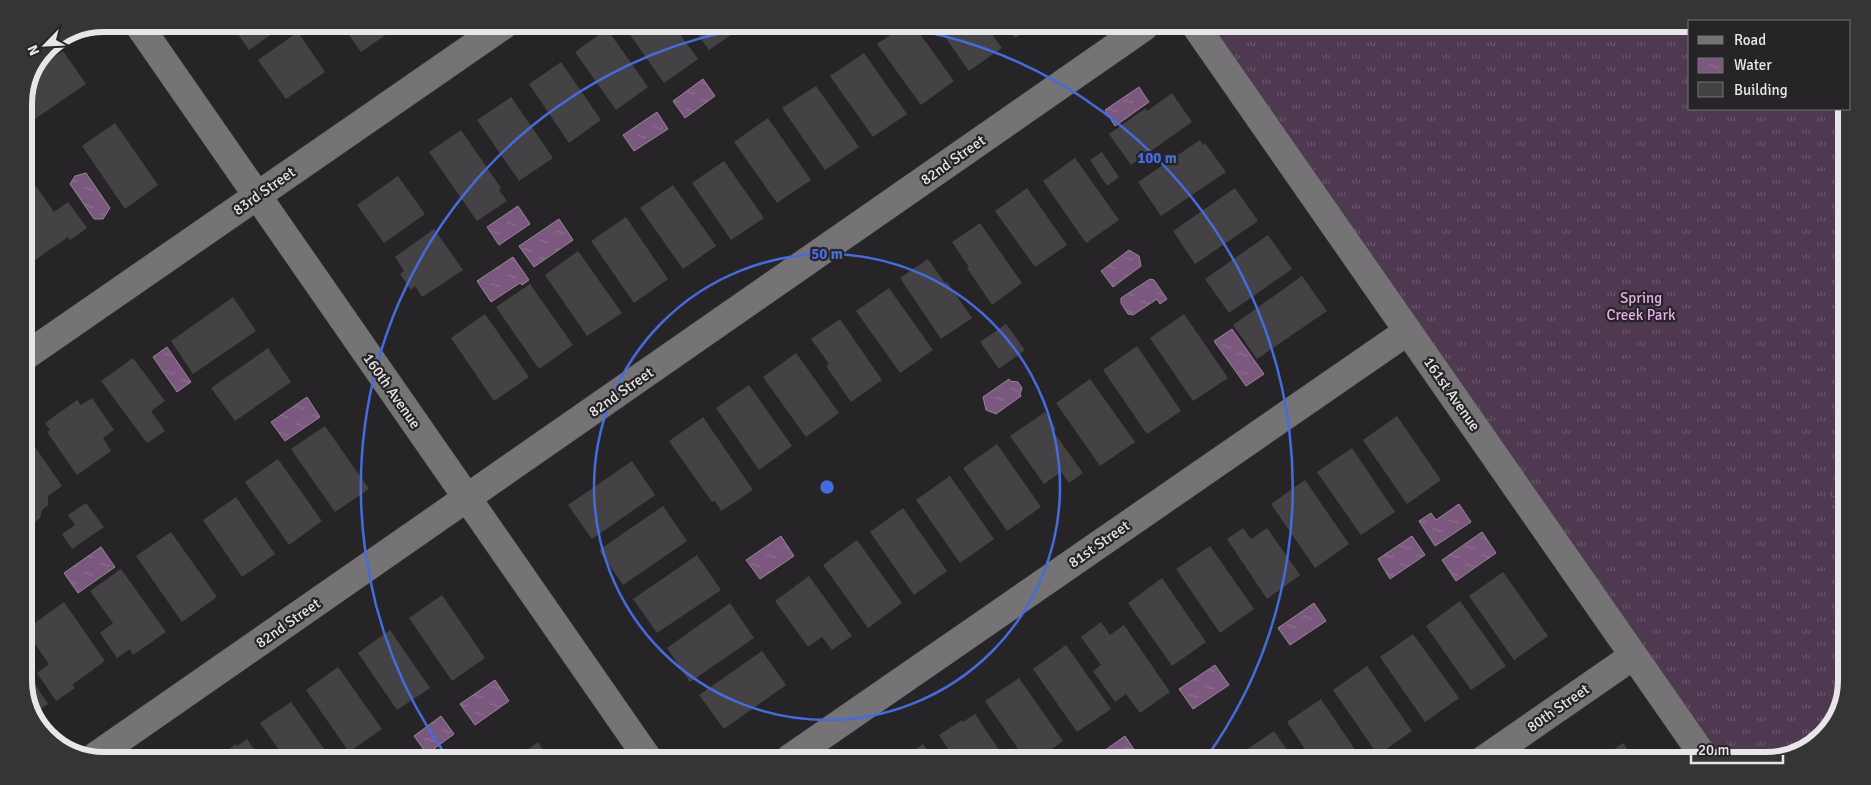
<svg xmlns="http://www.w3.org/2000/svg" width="1871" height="785" font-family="Signika,sans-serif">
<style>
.grass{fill:url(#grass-tufts)}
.wetland{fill:url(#wetland-marsh)}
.water{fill:url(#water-ripples);stroke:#9c839d}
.building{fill:#454245}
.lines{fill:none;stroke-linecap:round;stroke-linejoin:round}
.street-casing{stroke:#434243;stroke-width:29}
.street{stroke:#767376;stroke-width:28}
.ring{fill:none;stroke:#466cdb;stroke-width:2.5}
.labels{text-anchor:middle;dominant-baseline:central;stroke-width:4.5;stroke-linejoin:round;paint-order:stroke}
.street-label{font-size:15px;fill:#e8e6e8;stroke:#262427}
.park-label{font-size:15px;fill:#e7afeb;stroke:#262427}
.rim{fill:none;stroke:#e8e6e8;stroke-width:6}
.centre{fill:#466cdb;stroke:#262427;stroke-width:2.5}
.ring-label{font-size:15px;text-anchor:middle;font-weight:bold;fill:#466cdb;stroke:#262427;stroke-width:4.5;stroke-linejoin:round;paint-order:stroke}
</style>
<defs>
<pattern id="grass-tufts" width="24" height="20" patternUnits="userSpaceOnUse" patternTransform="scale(1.25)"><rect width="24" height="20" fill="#4f3951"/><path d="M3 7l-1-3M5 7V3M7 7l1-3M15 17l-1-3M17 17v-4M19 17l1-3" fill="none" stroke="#68566a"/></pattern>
<pattern id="wetland-marsh" width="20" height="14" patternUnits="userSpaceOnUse" patternTransform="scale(1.25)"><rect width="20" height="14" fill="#4f3951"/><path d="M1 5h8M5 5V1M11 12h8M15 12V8" fill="none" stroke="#68566a"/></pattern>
<pattern id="water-ripples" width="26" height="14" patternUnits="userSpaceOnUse" patternTransform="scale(1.25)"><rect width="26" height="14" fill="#7b587d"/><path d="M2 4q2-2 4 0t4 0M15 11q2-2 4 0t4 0" fill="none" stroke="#8e708f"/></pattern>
</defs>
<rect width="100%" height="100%" fill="#262427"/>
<!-- grass -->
<path class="grass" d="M1197,28l493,1v80h157l-6,602 -29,36 -45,14h-60z"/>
<!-- wetland -->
<path class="wetland" d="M1844,437l-1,80 -14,-23z"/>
<!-- water -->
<g class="water">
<path d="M703,79l12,17 -30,22 -12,-17z"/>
<path d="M1139,87l10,15 -34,24 -10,-16z"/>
<path d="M657,112l11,17 -34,22 -11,-16z"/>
<path d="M86,173l24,35 -7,11h-9l-24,-35 5,-8z"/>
<path d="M518,206l12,18 -31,21 -12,-18z"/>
<path d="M559,219l14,21 -39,27 -15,-21z"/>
<path d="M1129,250l10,6 2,10 -28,21 -12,-16z"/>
<path d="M513,257l16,23 -7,5 -2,-2 -29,19 -14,-21z"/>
<path d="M1150,279l4,1 13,19 -7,5 -3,-5 -24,16 -5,-1 -7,-11v-5z"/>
<path d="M1232,329l32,45 -18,12 -32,-45z"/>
<path d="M167,347l24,35 -14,10 -24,-35z"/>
<path d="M1009,379l1,2 8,1 4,6 -2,6 1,2 -25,18 -10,-4 -3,-13z"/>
<path d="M307,397l13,20 -35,24 -14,-19z"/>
<path d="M1459,504l12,18 -36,24 -16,-25 12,-8 5,7z"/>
<path d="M1482,532l14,21 -40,28 -14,-21z"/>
<path d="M781,536l13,20 -34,23 -14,-19z"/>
<path d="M1412,536l13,19 -35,24 -12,-20z"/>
<path d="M101,547l14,20 -37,26 -14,-20z"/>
<path d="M1314,603l12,18 -36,24 -12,-17z"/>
<path d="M1215,665l14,20 -36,24 -14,-20z"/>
<path d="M495,680l14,21 -34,24 -15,-21z"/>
<path d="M441,716l13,18 -27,20 -13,-18z"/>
<path d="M1125,736l12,18 -8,5h-35v-1z"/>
</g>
<!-- building -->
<g class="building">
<path d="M231,24h55l-37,26z"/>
<path d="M342,25h48l4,4 -33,23z"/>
<path d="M624,26h50l24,33 -34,24z"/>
<path d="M692,26h52l-35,24z"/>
<path d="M902,27h13l39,54 -33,24 -44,-61z"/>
<path d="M938,27h49l15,21 -33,23z"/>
<path d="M1008,27h24l-17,11z"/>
<path d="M607,29l41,58 -32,23 -41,-58z"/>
<path d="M298,32l27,40 -39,27 -28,-39z"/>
<path d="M63,51l23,33 -57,39 -5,-7v-16l14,-32z"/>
<path d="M864,53l43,61 -34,23 -43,-61z"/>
<path d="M561,62l40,58 -32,23 -40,-59z"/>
<path d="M816,86l43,61 -34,23 -43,-62z"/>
<path d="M1172,93l20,29 -61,43 -22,-31 37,-26 1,3z"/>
<path d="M511,97l42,61 -34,23 -42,-61z"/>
<path d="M768,118l43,62 -34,23 -43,-61z"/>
<path d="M115,123l43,62 -33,24 -43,-63z"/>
<path d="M461,130l40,58 -2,2 8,11 -30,20 -48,-69z"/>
<path d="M1200,140l3,5 2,-2 21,29 -65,44 -23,-34z"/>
<path d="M1102,152l17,25 -12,9 -17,-26z"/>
<path d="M1075,158l44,62 -33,23 -43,-62z"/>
<path d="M724,161l40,57 -33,22 -39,-57z"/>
<path d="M398,176l27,38 -41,29 -27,-38z"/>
<path d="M673,185l43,61 -33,23 -43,-61z"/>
<path d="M36,186l18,26 14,-10 19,26 -17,12 -2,-3 -33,23 -11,-15v-50z"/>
<path d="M1027,188l40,57 -32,22 -40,-56z"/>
<path d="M1235,188l23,33 -63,43 -22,-33z"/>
<path d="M626,217l42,62 -34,24 -43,-62z"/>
<path d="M980,223l42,60 -30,22 -25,-37 2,-1 -17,-25z"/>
<path d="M434,229l29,41 -41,27 -7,-11 -4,4 -11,-16 4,-3 -9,-14z"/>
<path d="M1268,235l24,34 -63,44 -24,-34z"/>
<path d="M578,251l44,62 -35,23 -42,-61z"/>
<path d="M928,259l17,24 2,-1 25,36 -31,21 -41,-61z"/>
<path d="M1302,276l25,35 -70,48 -24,-34z"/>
<path d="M530,284l43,61 -34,24 -43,-62z"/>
<path d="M889,288l44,62 -33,23 -44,-62z"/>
<path d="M233,297l23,34 -63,43 -22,-33z"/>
<path d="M485,314l44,63 -35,24 -43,-63z"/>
<path d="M1184,314l44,64 -35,23 -43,-63z"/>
<path d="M840,319l42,61 -31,22 -25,-36 3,-2 -18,-25z"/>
<path d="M1006,324l19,26 -26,19 -19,-27z"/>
<path d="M1137,346l44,65 -34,23 -44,-64z"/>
<path d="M268,348l23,34 -56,39 -24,-33z"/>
<path d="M796,353l43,60 -33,24 -43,-60z"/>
<path d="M133,358l32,43 -14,10 14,20 -18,12 -46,-62z"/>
<path d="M1090,379l45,63 -35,24 -44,-63z"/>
<path d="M749,385l43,61 -33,24 -43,-62z"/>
<path d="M92,398l22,32 -11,8 8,13 -34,24 -30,-43 3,-2 -5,-7 32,-23 4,5z"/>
<path d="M1045,412l11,17 -3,2 30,42 -14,10 -8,-11 -17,12 -34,-48z"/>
<path d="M1397,416l44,64 -34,24 -44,-64z"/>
<path d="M703,417l50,73 -32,21 -6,-10 -3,1 -43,-61z"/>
<path d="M325,426l44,63 -34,23 -44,-63z"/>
<path d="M28,437l34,49 -14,10v9l-6,5 -2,8 -8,6 -8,-2v-82z"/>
<path d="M997,444l44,63 -34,24 -44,-63z"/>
<path d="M1352,448l43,64 -34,23 -44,-63z"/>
<path d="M278,459l44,62 -33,24 -44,-63z"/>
<path d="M632,461l23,34 -63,44 -24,-34z"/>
<path d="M950,476l44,63 -34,24 -44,-63z"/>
<path d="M1305,480l44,64 -34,24 -44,-64z"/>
<path d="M236,497l39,57 -33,23 -39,-57z"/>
<path d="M86,503l18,24 -32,22 -10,-15 13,-9 -7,-10z"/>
<path d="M663,506l24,35 -64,44 -24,-35z"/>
<path d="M903,508l44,63 -33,24 -44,-63z"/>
<path d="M1243,528l8,11 16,-11 33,47 -33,24 -40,-60z"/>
<path d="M171,532l46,65 -35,25 -46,-66z"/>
<path d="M857,540l45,63 -34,25 -45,-63z"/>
<path d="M1210,546l44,63 -34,24 -44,-64z"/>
<path d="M697,555l24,35 -64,43 -24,-34z"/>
<path d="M121,569l45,63 -33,23 -3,-6 -13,9 -17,-25 13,-10 -23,-32z"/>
<path d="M1503,572l45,64 -34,24 -45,-64z"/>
<path d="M809,576l43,60 -20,14 -10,-13 -14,10 -33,-46z"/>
<path d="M1162,578l44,64 -34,24 -44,-63z"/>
<path d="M442,595l43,63 -33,23 -43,-63z"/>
<path d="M1460,601l46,65 -35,24 -45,-64z"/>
<path d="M64,602l41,59 -33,24 3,3 -19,13 -19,-28 12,-9 -24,-34z"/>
<path d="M730,603l24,35 -64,44 -23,-34z"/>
<path d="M1101,622l9,13 14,-10 46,67 -30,21 -14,-19 -11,8 -22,-31 8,-6 -20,-28z"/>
<path d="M390,630l40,58 -33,22 -39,-57z"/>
<path d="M1413,634l46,64 -34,24 -45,-65z"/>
<path d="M1066,645l45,64 -34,23 -44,-63z"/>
<path d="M762,651l24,34 -62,44 -25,-34z"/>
<path d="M1367,666l45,65 -34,24 -45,-65z"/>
<path d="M338,667l44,62 -33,23 -43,-62z"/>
<path d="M24,668l24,36 -14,9 -10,-27z"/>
<path d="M1019,678l44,63 -26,18h-12l-40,-58z"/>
<path d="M1321,699l41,61h-50l-25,-38z"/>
<path d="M291,702l38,54h-46l-23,-33z"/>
<path d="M975,714l30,45 -51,-1 -15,-23 23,-15 1,2z"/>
<path d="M1274,731l20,29 -51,-1 -4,-4z"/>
<path d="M247,739l12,17h-40l17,-12 1,2z"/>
<path d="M538,742l7,11 5,-3 4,7h-37z"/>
<path d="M1623,743l13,18h-39z"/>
<path d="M923,744l10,14h-30z"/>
</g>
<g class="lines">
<defs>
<g id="street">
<path d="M138,24l509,733"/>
<path d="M1197,28l510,733"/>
<path d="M24,357l480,-332"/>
<path d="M97,755l1047,-728"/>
<path d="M790,758l618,-427"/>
<path d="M1483,760l150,-104"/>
</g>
</defs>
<!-- street casing -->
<use href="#street" class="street-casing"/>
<!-- street -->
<use href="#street" class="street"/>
</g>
<!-- distance rings -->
<g class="ring">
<circle cx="827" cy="487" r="233"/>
<path d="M445 754A466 466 0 0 1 758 26M900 27A466 466 0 0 1 1206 758"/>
</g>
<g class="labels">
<!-- street labels -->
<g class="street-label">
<text transform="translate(953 160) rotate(-35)">82nd Street</text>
<text transform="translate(264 191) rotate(-35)">83rd Street</text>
<text transform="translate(392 391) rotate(55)">160th Avenue</text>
<text transform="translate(621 392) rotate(-35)">82nd Street</text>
<text transform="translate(1452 394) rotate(55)">161st Avenue</text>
<text transform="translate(1099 544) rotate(-35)">81st Street</text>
<text transform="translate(288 623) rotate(-35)">82nd Street</text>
<text transform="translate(1558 708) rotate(-35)">80th Street</text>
</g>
<!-- park labels -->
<g class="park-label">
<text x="1641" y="298">Spring<tspan x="1641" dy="17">Creek Park</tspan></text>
</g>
</g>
<!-- crop -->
<path d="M0 0H1871V785H0ZM104 32H1766A72 72 0 0 1 1838 104V680A72 72 0 0 1 1766 752H104A72 72 0 0 1 32 680V104A72 72 0 0 1 104 32Z" fill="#363436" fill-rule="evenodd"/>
<path class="rim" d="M104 32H1766A72 72 0 0 1 1838 104V680A72 72 0 0 1 1766 752H104A72 72 0 0 1 32 680V104A72 72 0 0 1 104 32Z"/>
<circle cx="827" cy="487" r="8" class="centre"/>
<g class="ring-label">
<text x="1157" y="163">100 m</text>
<text x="827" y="259">50 m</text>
</g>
<!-- legend -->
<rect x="1688" y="20" width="162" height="90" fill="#262427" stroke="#747274"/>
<rect x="1698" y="36" width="25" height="8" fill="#767376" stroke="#747274"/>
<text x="1734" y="45" font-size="15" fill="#e8e6e8">Road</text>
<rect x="1698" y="58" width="25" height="15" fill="url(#water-ripples)" stroke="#747274"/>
<text x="1734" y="70" font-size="15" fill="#e8e6e8">Water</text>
<rect x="1698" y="82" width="25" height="15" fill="#454245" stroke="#747274"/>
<text x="1734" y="95" font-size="15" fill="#e8e6e8">Building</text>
<!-- north arrow -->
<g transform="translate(45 45) rotate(246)" stroke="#262427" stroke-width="4" paint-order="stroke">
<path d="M0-4L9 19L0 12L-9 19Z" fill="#e8e6e8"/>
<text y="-8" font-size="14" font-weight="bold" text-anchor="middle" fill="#e8e6e8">N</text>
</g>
<!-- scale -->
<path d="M1691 755v8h92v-8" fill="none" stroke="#e8e6e8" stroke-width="2.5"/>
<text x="1698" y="755" font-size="15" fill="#e8e6e8" stroke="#262427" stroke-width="4" paint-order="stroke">20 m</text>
</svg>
